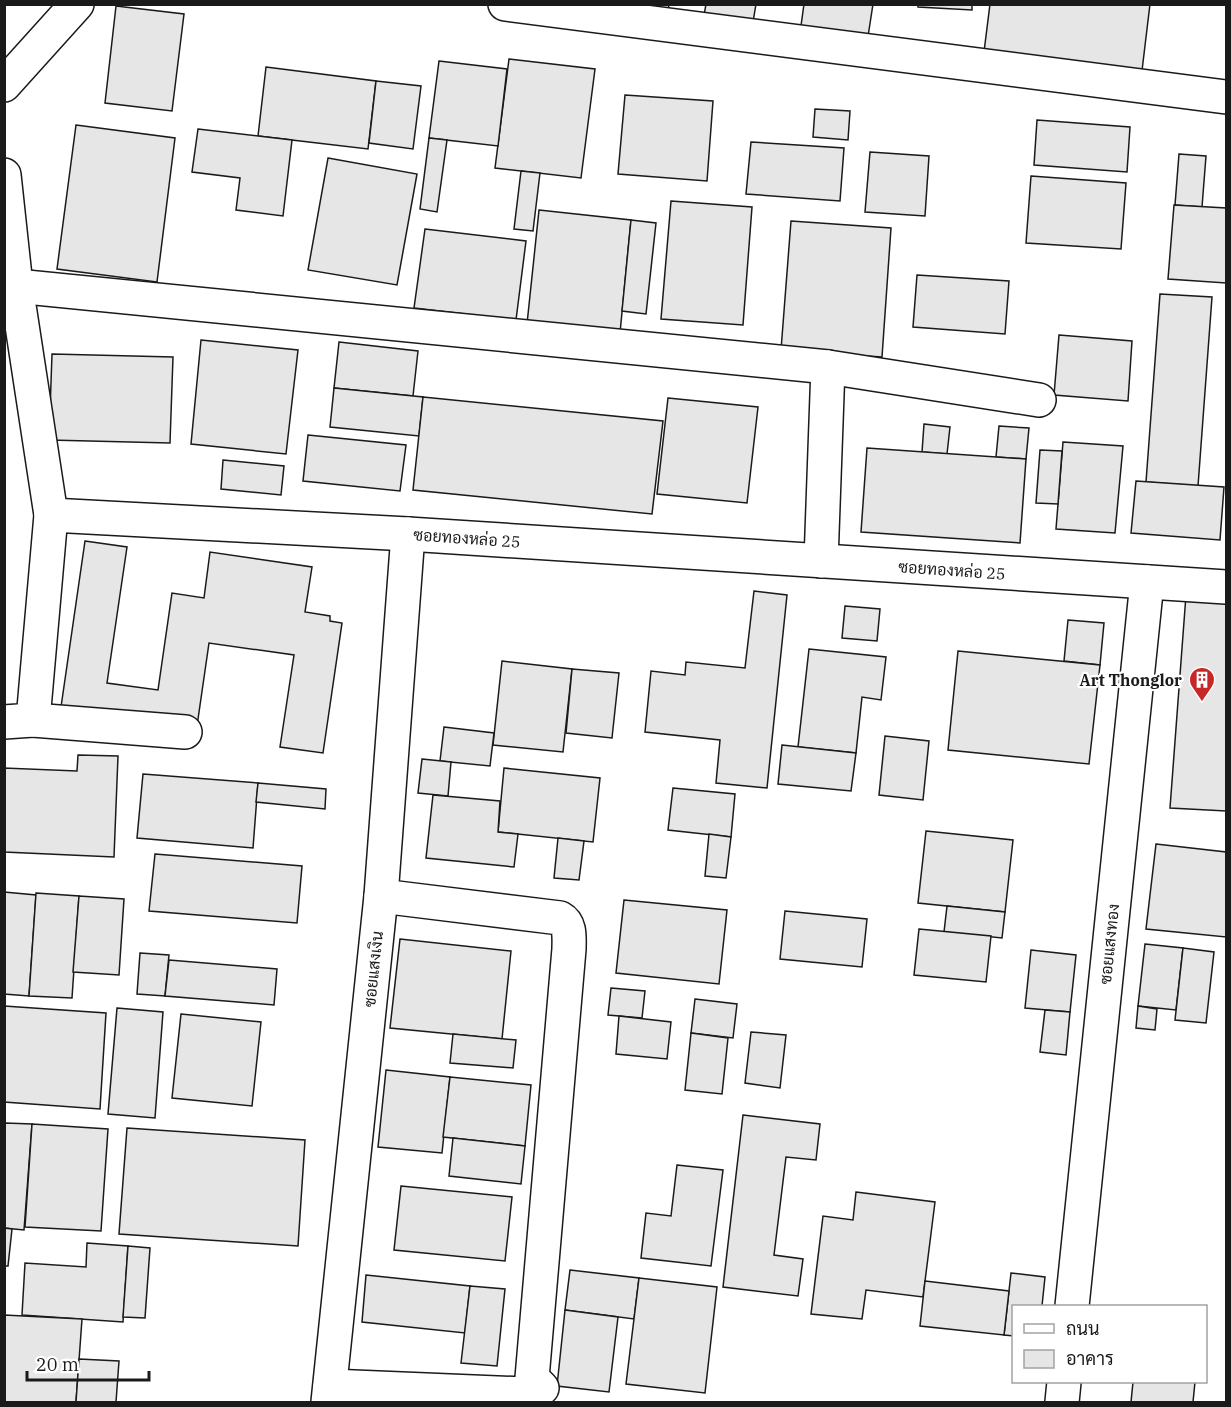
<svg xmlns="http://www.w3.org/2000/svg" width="1231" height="1407" font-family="'IBM Plex Serif',Sarabun,serif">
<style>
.building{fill:#e6e6e6;stroke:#1a1a1a;stroke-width:1.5}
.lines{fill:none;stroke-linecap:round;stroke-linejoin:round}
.minor-casing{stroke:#1a1a1a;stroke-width:36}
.minor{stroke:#fff;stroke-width:33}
.labels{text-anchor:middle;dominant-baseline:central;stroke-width:4.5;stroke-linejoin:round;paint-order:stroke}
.street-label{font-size:16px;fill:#1a1a1a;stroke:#fff}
.poi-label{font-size:16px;font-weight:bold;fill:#1a1a1a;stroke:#fff;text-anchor:end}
</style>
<rect width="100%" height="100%" fill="#fff"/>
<!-- building -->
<g class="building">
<path d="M627,4h42l-1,7z"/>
<path d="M706,4h50l-4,24 -49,-7z"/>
<path d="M804,4h69l-6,39 -67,-10z"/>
<path d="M918,4h54v6l-54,-3z"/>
<path d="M990,4h160l-9,75 -158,-19z"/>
<path d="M116,6l68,8 -12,97 -67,-8z"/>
<path d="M509,59l86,10 -14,109 -86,-10z"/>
<path d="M439,61l68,8 -9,77 -69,-8z"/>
<path d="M266,67l110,14 -8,68 -110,-13z"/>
<path d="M376,81l45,5 -8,63 -44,-6z"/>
<path d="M625,95l88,6 -6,80 -89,-7z"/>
<path d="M815,109l35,2 -2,29 -35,-3z"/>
<path d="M1037,120l93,7 -3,45 -93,-7z"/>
<path d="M76,125l99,13 -18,144 -100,-13z"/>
<path d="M198,129l94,11 -9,76 -47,-6 4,-32 -48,-6z"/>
<path d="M429,138l18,2 -10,72 -17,-3z"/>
<path d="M751,142l93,6 -4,53 -94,-7z"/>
<path d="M870,152l59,4 -4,60 -60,-4z"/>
<path d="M1179,154l27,2 -4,51 -27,-2z"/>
<path d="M328,158l89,16 -20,111 -89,-15z"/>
<path d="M521,171l19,2 -7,58 -19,-2z"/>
<path d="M1031,176l95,7 -5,66 -95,-6z"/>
<path d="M671,201l81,6 -9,118 -82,-6z"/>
<path d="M1174,205l52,3v75l-58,-4z"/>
<path d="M539,210l92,10 -11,113 -93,-9z"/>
<path d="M631,220l25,3 -10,91 -24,-3z"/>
<path d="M791,221l100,7 -9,129 -101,-7z"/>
<path d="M425,229l101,12 -10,79 -102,-12z"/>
<path d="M917,275l92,6 -4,53 -92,-7z"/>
<path d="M1160,294l52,3 -14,189 -52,-4z"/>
<path d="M1059,335l73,6 -4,60 -74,-6z"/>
<path d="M201,340l97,10 -12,104 -95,-10z"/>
<path d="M339,342l79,9 -5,45 -79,-8z"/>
<path d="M52,354l121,3 -3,86 -121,-3z"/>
<path d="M334,388l89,9 -4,39 -89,-9z"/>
<path d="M423,397l240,24 -11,93 -239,-24z"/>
<path d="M668,398l90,9 -11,96 -90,-9z"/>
<path d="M924,424l26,3 -3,27 -25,-2z"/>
<path d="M999,426l30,2 -3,31 -30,-2z"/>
<path d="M308,435l98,10 -6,46 -97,-10z"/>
<path d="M1063,442l60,4 -8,87 -59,-4z"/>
<path d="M867,448l159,11 -6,84 -159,-11z"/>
<path d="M1040,450l22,1 -4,53 -22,-1z"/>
<path d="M223,460l61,6 -3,29 -60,-6z"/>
<path d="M1136,481l88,6 -4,53 -89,-7z"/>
<path d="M85,541l42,6 -20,136 51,7 14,-97 32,5 6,-46 102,15 -7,45 25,4v5l12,2 -19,130 -43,-6 14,-92 -85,-12 -12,83 -136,-19z"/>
<path d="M754,591l33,4 -20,193 -51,-5 4,-43 -75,-8 6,-61 34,4 1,-13 59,6z"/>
<path d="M1186,595l40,3v213l-56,-3z"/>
<path d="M845,606l35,3 -3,32 -35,-3z"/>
<path d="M1068,620l36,3 -4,42 -36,-4z"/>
<path d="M809,649l77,8 -5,43 -19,-3 -6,56 -58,-6z"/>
<path d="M958,651l142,14 -11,99 -141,-14z"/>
<path d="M502,661l70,8 -9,83 -70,-7z"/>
<path d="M572,669l47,4 -7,65 -46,-5z"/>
<path d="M444,727l50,6 -4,33 -50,-5z"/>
<path d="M885,736l44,5 -6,59 -44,-5z"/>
<path d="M782,745l74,8 -5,38 -73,-7z"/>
<path d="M78,755l40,1 -4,101 -110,-5v-84l73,3z"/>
<path d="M422,759l29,3 -3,34 -30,-3z"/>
<path d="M504,768l96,10 -7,64 -95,-10z"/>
<path d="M143,774l115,9 -5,65 -116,-10z"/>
<path d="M258,783l68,6 -1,20 -69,-7z"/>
<path d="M673,788l62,6 -4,43 -63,-7z"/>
<path d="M433,795l67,6 -2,31 20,2 -4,33 -88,-9z"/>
<path d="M926,831l87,9 -8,72 -87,-9z"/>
<path d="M709,834l22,3 -5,41 -21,-2z"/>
<path d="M558,838l26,3 -5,39 -25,-2z"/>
<path d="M1156,844l70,8v85l-80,-8z"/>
<path d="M155,854l147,12 -5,57 -148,-12z"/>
<path d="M4,892l32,3 -7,101 -25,-2z"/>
<path d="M36,893l43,3 -7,102 -43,-2z"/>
<path d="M79,896l45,3 -5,76 -46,-3z"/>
<path d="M624,900l103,10 -8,74 -103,-11z"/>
<path d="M947,906l58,6 -3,26 -58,-6z"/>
<path d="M785,911l82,8 -5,48 -82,-8z"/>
<path d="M919,929l72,7 -5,46 -72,-7z"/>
<path d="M400,939l111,12 -9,88 -112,-11z"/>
<path d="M1145,944l38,4 -7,62 -38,-4z"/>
<path d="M1183,948l31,4 -8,71 -31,-3z"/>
<path d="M1031,950l45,5 -6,57 -45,-4z"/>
<path d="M140,953l29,2 -4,41 -28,-2z"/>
<path d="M169,960l108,9 -3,36 -109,-9z"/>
<path d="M611,988l34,3 -3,27 -34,-3z"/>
<path d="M695,999l42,5 -4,34 -42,-5z"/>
<path d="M4,1006l102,7 -6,96 -96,-7z"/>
<path d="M1138,1006l19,3 -2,21 -19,-2z"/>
<path d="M117,1008l46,4 -8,106 -47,-4z"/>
<path d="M1045,1010l25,2 -4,43 -26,-3z"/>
<path d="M181,1014l80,8 -9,84 -80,-8z"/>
<path d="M619,1016l52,6 -4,37 -51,-5z"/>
<path d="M751,1032l35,3 -6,53 -35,-5z"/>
<path d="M691,1033l37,5 -6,56 -37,-4z"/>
<path d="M453,1034l63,6 -3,28 -63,-5z"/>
<path d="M386,1070l64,7 -8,76 -64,-6z"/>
<path d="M450,1077l81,8 -6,61 -82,-9z"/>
<path d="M743,1115l77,9 -4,36 -30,-3 -12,98 29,4 -5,37 -75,-9z"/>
<path d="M5,1123l27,1 -8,106 -20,-2z"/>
<path d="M32,1124l76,5 -7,102 -76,-4z"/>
<path d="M127,1128l178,12 -7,106 -179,-12z"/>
<path d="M453,1138l72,8 -4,38 -72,-8z"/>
<path d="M677,1165l46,5 -12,96 -70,-8 5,-45 25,3z"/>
<path d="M401,1186l111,11 -7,64 -111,-11z"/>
<path d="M856,1192l79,10 -12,95 -57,-7 -4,29 -51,-5 12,-98 30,4z"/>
<path d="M4,1228l8,1 -4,37h-4z"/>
<path d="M87,1243l41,3 -5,76 -101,-7 3,-52 61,4z"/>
<path d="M128,1246l22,2 -5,70 -22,-1z"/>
<path d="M570,1270l69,8 -5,41 -69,-9z"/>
<path d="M1011,1273l34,4 -3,29h-28v30l-10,-1z"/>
<path d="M366,1275l104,11 -5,47 -103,-11z"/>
<path d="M639,1278l78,9 -12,106 -79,-9z"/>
<path d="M925,1281l84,10 -5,44 -84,-9z"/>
<path d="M470,1286l35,3 -8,77 -36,-3z"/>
<path d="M565,1310l53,7 -9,75 -52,-6z"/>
<path d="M4,1315l78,4 -6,83h-72z"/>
<path d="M79,1359l40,2 -3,41h-40z"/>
<path d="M1133,1382h62l-2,20h-62z"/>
</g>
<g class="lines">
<defs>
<g id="minor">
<path d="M505,4l721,93"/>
<path d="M4,85l73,-81"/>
<path d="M4,175l12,111 35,229 -18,205 -29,2"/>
<path d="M16,286l812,81 211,33"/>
<path d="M51,515l357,19 818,53"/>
<path d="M821,561l7,-194"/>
<path d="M33,720l152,12"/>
<path d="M1072,1306l75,-724"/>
<path d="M330,1386l194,8 18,-6 -10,-10 37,-429c0,-11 2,-25 -9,-31l-179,-22"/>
<path d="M328,1402l53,-506 27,-362"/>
<path d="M1062,1402l2,-20"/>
</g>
</defs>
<!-- minor casing -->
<use href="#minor" class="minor-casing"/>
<!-- minor -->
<use href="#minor" class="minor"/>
</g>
<!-- icons -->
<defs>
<symbol id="building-pin" viewBox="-11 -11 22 30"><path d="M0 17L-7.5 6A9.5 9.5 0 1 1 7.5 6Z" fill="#c62828" stroke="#fff"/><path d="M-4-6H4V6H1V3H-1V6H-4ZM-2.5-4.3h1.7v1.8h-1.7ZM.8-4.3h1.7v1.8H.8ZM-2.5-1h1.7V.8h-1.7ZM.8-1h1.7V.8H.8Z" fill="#fff"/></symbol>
</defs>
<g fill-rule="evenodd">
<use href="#building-pin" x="1187" y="665" width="30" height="40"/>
</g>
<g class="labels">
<!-- street labels -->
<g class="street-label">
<text transform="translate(467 538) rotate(4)">ซอยทองหล่อ 25</text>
<text transform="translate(952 570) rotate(4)">ซอยทองหล่อ 25</text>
<text transform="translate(1109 944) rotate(-84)">ซอยแสงทอง</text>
<text transform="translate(373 969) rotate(-84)">ซอยแสงเงิน</text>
</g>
<!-- poi labels -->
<g class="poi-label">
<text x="1182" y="680">Art Thonglor</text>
</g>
</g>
<!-- border -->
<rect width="1231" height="1407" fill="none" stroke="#1a1a1a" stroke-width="12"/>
<!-- legend -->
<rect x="1012" y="1305" width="195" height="78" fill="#ffffff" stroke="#a3a3a3" stroke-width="1.5"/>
<rect x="1024" y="1324" width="30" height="9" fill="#ffffff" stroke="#a3a3a3" stroke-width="1.5"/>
<text x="1066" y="1335" font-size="18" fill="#1a1a1a">ถนน</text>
<rect x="1024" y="1350" width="30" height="18" fill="#e6e6e6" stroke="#a3a3a3" stroke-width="1.5"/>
<text x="1066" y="1365" font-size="18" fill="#1a1a1a">อาคาร</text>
<!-- scale -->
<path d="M27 1371v9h122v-9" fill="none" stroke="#1a1a1a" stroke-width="3"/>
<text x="36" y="1371" font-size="18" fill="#1a1a1a" stroke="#ffffff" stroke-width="4.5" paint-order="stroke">20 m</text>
</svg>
